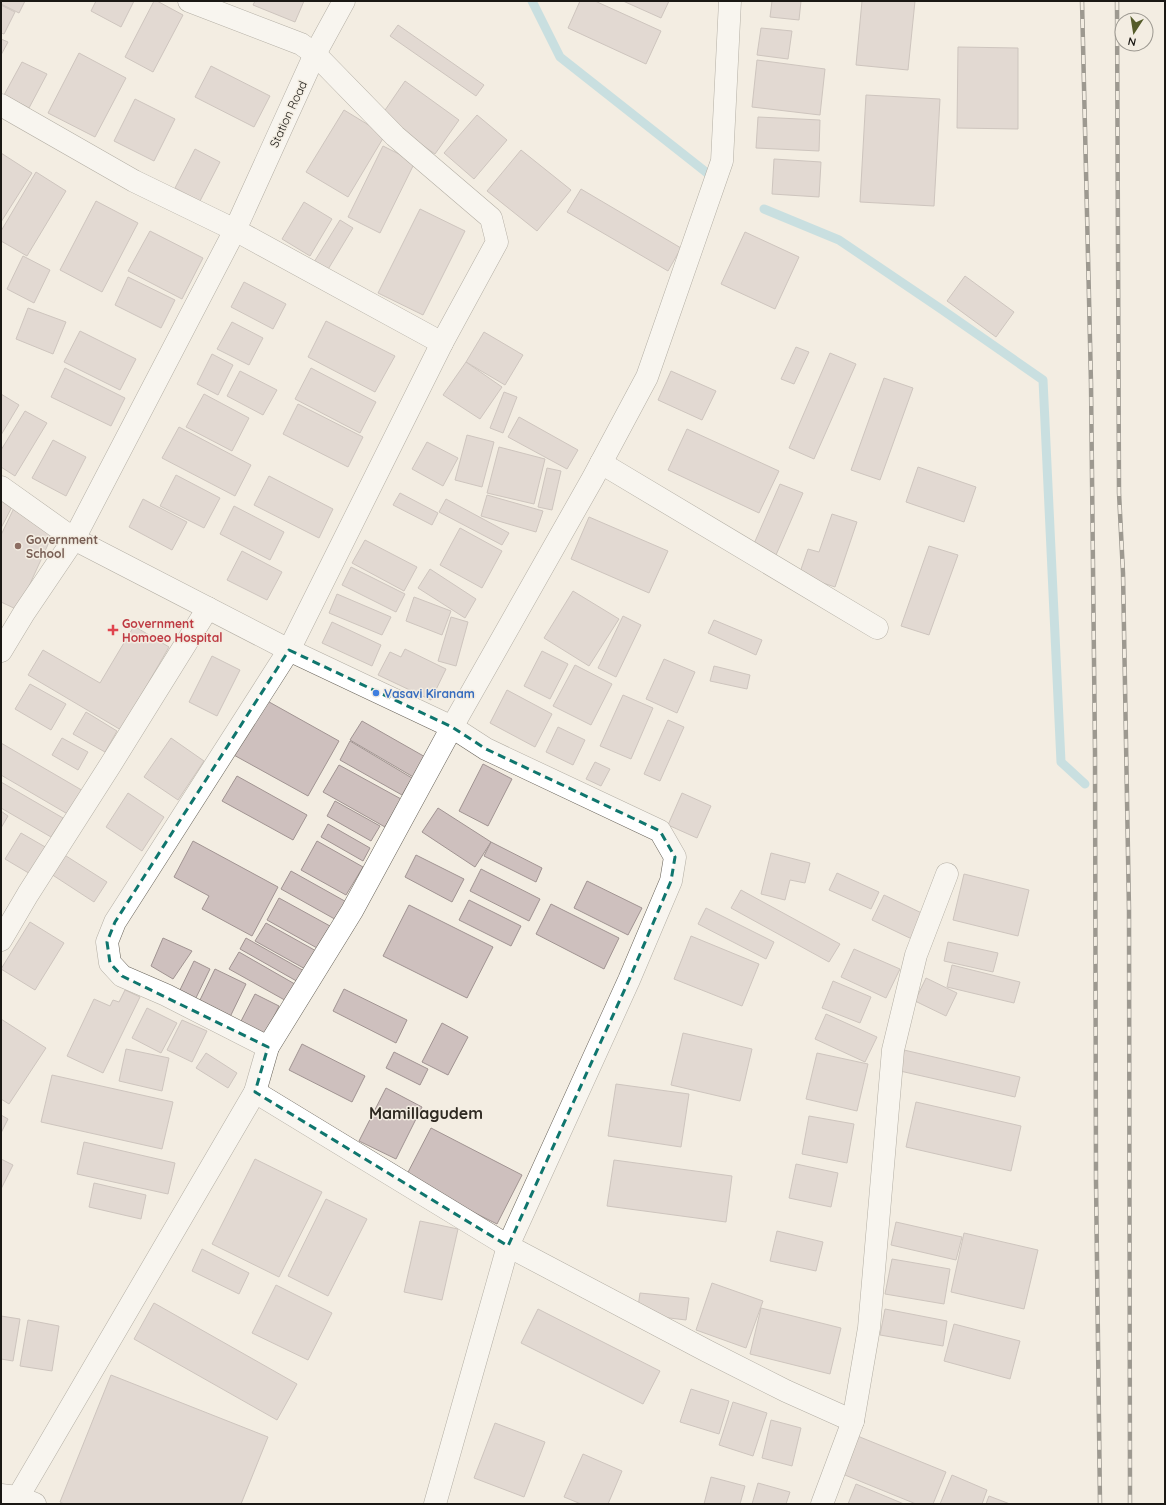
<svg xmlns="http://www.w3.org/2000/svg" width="1166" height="1505" font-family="Quicksand,sans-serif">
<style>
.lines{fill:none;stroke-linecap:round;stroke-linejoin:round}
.stream{stroke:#97cfdd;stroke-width:9}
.building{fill:#cec0be;stroke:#a19492}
.minor-casing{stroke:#68635a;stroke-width:23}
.minor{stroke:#fff;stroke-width:22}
.rail-casing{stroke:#35332e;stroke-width:4.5}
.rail{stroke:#f3ede2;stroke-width:3;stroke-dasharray:9;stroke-linecap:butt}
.marked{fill:none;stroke:#0f766e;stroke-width:3;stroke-dasharray:8 5;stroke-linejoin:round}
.education-dot{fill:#8d6e63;stroke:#f3ede2;stroke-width:1.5}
.health-dot{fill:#e0444e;stroke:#f3ede2;stroke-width:1.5}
.shop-dot{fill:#3f7fe0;stroke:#f3ede2;stroke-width:1.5}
.labels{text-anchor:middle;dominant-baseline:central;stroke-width:3;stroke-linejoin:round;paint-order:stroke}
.street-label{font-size:12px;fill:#1a1814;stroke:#f3ede2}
.education-label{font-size:12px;font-weight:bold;fill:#785e54;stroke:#f3ede2;text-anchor:start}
.health-label{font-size:12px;font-weight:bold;fill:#be3a42;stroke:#f3ede2;text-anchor:start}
.shop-label{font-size:12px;font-weight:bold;fill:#366cbe;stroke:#f3ede2;text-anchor:start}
.district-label{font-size:16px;font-weight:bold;fill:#2f2a22;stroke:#f3ede2}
</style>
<rect width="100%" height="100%" fill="#f3ede2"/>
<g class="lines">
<!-- stream -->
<g class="stream">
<path d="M532,1l28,56 156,123"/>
<path d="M764,209l75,31 102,69 102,71 18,382 24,22"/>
</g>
</g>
<!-- building -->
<g class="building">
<path d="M1,1h24l-6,12 -18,-9z"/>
<path d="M96,1h38l-13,26 -30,-16z"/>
<path d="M154,1h3l26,14 -30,57 -28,-15z"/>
<path d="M255,1h49l-9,21 -42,-17z"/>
<path d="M580,1h15l66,30 -15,33 -78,-36z"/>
<path d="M623,1h46l-8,17z"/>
<path d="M772,1h29l-2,19 -29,-3z"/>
<path d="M862,1h53l-7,69 -52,-5z"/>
<path d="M1,5l14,7 -11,22 -3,-1z"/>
<path d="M398,25l86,60 -8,11 -86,-60z"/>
<path d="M761,28l31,3 -4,28 -31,-4z"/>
<path d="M1,39l7,3 -7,13z"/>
<path d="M958,47l60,1v81l-61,-1z"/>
<path d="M79,53l47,25 -31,59 -47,-24z"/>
<path d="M757,60l68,9 -5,46 -68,-8z"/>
<path d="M22,62l25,12 -18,34 -25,-13z"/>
<path d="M211,66l59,30 -16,31 -59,-30z"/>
<path d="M405,81l54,39 -24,34 -54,-38z"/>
<path d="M866,95l74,4 -6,107 -74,-4z"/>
<path d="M135,99l40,20 -21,42 -40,-20z"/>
<path d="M344,110l41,25 -37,62 -42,-25z"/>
<path d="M477,115l30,25 -33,39 -30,-26z"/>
<path d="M758,117l62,3 -1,31 -63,-3z"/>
<path d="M383,146l32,16 -35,71 -32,-16z"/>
<path d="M195,149l25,13 -20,39 -25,-13z"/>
<path d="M521,150l50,40 -34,41 -50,-40z"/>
<path d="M1,153l31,20 -31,49z"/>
<path d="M774,159l47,3 -2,35 -47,-3z"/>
<path d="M36,172l30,19 -39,65 -26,-15v-10z"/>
<path d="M581,189l100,59 -13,23 -101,-59z"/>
<path d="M96,201l42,22 -36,69 -42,-22z"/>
<path d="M304,202l28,17 -22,37 -28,-17z"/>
<path d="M420,209l45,22 -42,84 -45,-22z"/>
<path d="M340,220l13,8 -29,48 -13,-9z"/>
<path d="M150,231l53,27 -21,41 -54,-28z"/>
<path d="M745,232l54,25 -24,52 -54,-25z"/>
<path d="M23,256l27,14 -16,33 -27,-14z"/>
<path d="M965,276l49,36 -18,25 -49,-36z"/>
<path d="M128,277l47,23 -14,28 -46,-23z"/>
<path d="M244,282l42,22 -13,25 -42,-22z"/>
<path d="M28,308l38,14 -13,32 -37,-15z"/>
<path d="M326,321l69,35 -20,36 -67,-35z"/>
<path d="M232,322l31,16 -14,27 -32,-16z"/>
<path d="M80,331l56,28 -16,31 -56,-28z"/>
<path d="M484,332l39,23 -18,30 -39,-23z"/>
<path d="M796,347l13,5 -15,32 -13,-5z"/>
<path d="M830,353l26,11 -42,95 -25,-11z"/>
<path d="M212,354l21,11 -15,30 -21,-11z"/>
<path d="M466,362l36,25 -22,32 -37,-24z"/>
<path d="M65,368l60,30 -14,28 -60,-29z"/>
<path d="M311,368l65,34 -16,31 -65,-34z"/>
<path d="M240,371l37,19 -14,25 -36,-19z"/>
<path d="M671,371l45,20 -14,29 -44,-20z"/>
<path d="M884,378l29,10 -33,92 -29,-10z"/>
<path d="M504,392l13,5 -14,36 -13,-5z"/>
<path d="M1,394l18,11 -18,30z"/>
<path d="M204,394l45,24 -17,33 -46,-24z"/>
<path d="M298,404l65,33 -15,30 -65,-33z"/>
<path d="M25,411l22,12 -32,53 -14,-9v-17z"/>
<path d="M519,417l59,33 -11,19 -59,-32z"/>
<path d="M179,427l72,38 -16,31 -73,-38z"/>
<path d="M687,429l92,42 -20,42 -91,-43z"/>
<path d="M467,435l27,7 -12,45 -27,-7z"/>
<path d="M53,440l33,17 -20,39 -34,-18z"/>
<path d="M427,442l31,16 -15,28 -31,-17z"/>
<path d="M499,447l46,12 -11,45 -47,-11z"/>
<path d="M918,467l58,20 -12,35 -58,-20z"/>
<path d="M547,468l14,3 -9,39 -14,-3z"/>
<path d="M176,475l44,23 -16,30 -44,-22z"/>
<path d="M269,476l64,33 -14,29 -65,-33z"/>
<path d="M780,484l23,9 -27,62 -23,-9z"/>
<path d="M400,493l38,20 -6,12 -39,-20z"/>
<path d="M487,495l56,16 -7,21 -55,-16z"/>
<path d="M1,496l13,7 -13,25z"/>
<path d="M143,499l44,23 -15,28 -43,-23z"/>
<path d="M446,499l63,34 -7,12 -63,-33z"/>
<path d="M234,506l50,26 -14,28 -50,-26z"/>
<path d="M14,508l42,19 -38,83 -17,-8v-67z"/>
<path d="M832,514l25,8 -22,65 -36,-12 9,-26 11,3z"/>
<path d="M589,517l79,34 -19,42 -78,-34z"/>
<path d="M460,528l42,23 -20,37 -42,-23z"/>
<path d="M365,540l52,27 -13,24 -52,-28z"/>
<path d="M929,546l29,9 -29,80 -28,-9z"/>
<path d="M242,551l40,21 -15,28 -40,-20z"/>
<path d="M351,567l54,27 -9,18 -54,-27z"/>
<path d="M430,569l46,30 -11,19 -47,-30z"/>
<path d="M573,591l46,28 -30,47 -45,-28z"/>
<path d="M337,594l54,23 -9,18 -53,-22z"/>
<path d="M414,597l37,14 -9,24 -36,-14z"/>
<path d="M623,616l18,9 -25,52 -18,-9z"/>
<path d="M451,617l17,5 -12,44 -18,-5z"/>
<path d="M714,620l48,20 -6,15 -48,-22z"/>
<path d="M332,622l49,23 -9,21 -50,-23z"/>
<path d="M134,626l35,21 -48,83 -93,-55 15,-25 57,33z"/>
<path d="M405,649l41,20 -15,31 -53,-25 12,-23 11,5z"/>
<path d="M542,651l26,13 -18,35 -26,-13z"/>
<path d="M212,656l28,14 -23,46 -28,-14z"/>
<path d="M664,659l31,13 -18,41 -31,-14z"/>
<path d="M575,665l37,19 -21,41 -38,-19z"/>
<path d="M714,666l36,9 -3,14 -37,-8z"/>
<path d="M30,684l36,20 -15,26 -36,-21z"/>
<path d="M507,690l45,24 -17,33 -45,-24z"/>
<path d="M623,695l30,13 -22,51 -31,-13z"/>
<path d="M262,698l77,43 -31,55 -76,-42z"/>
<path d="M86,712l31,19 -12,21 -32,-18z"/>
<path d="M668,720l16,7 -24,54 -16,-7z"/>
<path d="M362,721l65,37 -12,20 -65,-38z"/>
<path d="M558,727l27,13 -12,25 -27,-13z"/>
<path d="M62,738l26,14 -10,18 -26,-15z"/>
<path d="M171,738l33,23 -26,39 -34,-23z"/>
<path d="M350,741l62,37 -10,17 -62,-35z"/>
<path d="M1,743l84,49 -14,24 -70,-41z"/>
<path d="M595,762l15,7 -9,17 -15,-7z"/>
<path d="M483,764l29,15 -24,47 -29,-15z"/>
<path d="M339,765l62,34 -16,28 -62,-35z"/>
<path d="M237,776l70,39 -14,25 -71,-39z"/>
<path d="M1,782l62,36 -12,19 -50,-29z"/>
<path d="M128,793l36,24 -22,34 -36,-24z"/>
<path d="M682,793l29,13 -14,32 -29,-13z"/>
<path d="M335,801l45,25 -9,15 -44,-25z"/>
<path d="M438,808l53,34 -16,25 -53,-35z"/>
<path d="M1,811l7,5 -7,12z"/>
<path d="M328,824l42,24 -7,13 -42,-24z"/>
<path d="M21,833l26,15 -15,27 -27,-16z"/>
<path d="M193,841l85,46 -26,49 -50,-27 7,-13 -35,-19z"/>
<path d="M317,841l46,26 -17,28 -45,-25z"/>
<path d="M491,842l51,26 -6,14 -52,-26z"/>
<path d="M771,853l39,10 -5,20 -15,-3 -5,20 -24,-6z"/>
<path d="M63,854l44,28 -13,20 -43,-28z"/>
<path d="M416,855l48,24 -12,23 -47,-25z"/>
<path d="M481,869l59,30 -11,22 -59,-30z"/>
<path d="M291,871l59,33 -10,18 -59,-33z"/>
<path d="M837,873l42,19 -8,17 -42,-19z"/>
<path d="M964,874l65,16 -11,46 -65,-16z"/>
<path d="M587,881l55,27 -14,27 -54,-27z"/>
<path d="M741,890l99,54 -11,18 -98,-54z"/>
<path d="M884,895l44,21 -12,25 -44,-21z"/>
<path d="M279,898l51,28 -13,22 -50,-28z"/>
<path d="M469,900l52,26 -10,20 -52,-26z"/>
<path d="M551,904l68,34 -15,31 -68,-35z"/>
<path d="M409,905l84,42 -26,51 -84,-42z"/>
<path d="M706,908l68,34 -8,17 -68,-35z"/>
<path d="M30,922l34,21 -29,47 -34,-21z"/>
<path d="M266,923l52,29 -11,18 -52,-29z"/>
<path d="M691,936l68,28 -17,42 -68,-27z"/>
<path d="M163,938l29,13 -19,28 -22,-13z"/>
<path d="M246,938l60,34 -6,11 -60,-34z"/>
<path d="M948,942l50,11 -5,19 -49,-11z"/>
<path d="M854,949l46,20 -14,29 -45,-21z"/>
<path d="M239,952l61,35 -10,16 -61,-34z"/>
<path d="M194,961l16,8 -17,35 -16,-8z"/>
<path d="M952,965l68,17 -6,21 -67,-16z"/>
<path d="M215,969l31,15 -16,33 -31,-15z"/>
<path d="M926,978l31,15 -11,23 -31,-15z"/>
<path d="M833,981l38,16 -11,26 -38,-15z"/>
<path d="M344,989l63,31 -11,23 -63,-32z"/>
<path d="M125,990l15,7 -37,76 -36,-17 27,-57 16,7 3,-6 6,2z"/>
<path d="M255,994l24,12 -15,31 -25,-12z"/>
<path d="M147,1008l30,15 -16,30 -29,-15z"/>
<path d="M826,1014l51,23 -12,25 -50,-23z"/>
<path d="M1,1019l45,29 -37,56 -8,-5z"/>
<path d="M182,1020l25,11 -15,31 -25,-12z"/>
<path d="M442,1023l26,14 -20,38 -26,-13z"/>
<path d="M683,1033l69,16 -12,52 -69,-16z"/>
<path d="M302,1044l63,32 -13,26 -63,-32z"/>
<path d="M126,1049l43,9 -7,33 -43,-10z"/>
<path d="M904,1050l116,27 -5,20 -115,-26z"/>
<path d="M394,1052l34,17 -8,16 -34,-17z"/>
<path d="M206,1053l31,20 -9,15 -32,-20z"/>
<path d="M817,1053l51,11 -11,47 -51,-12z"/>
<path d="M52,1075l121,27 -11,47 -121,-27z"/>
<path d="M616,1084l73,10 -8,53 -73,-11z"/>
<path d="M386,1088l36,19 -26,52 -37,-18z"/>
<path d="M916,1102l105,24 -10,45 -105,-24z"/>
<path d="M1,1115l7,4 -7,14z"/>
<path d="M809,1116l45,8 -7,39 -45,-9z"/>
<path d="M431,1128l91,47 -25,49 -92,-46z"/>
<path d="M84,1142l91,21 -7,31 -91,-20z"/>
<path d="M1,1159l12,6 -12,24z"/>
<path d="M255,1159l67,33 -43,85 -67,-33z"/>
<path d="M614,1160l118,16 -6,46 -119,-16z"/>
<path d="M796,1164l42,9 -7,34 -42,-9z"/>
<path d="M94,1183l52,12 -5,24 -52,-12z"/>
<path d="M326,1199l41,20 -39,77 -40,-20z"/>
<path d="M420,1221l38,8 -16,71 -38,-8z"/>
<path d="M896,1222l66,15 -6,23 -65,-15z"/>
<path d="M777,1231l46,11 -7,29 -46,-10z"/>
<path d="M964,1233l74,17 -14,59 -73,-17z"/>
<path d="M202,1249l47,24 -10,21 -47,-23z"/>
<path d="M892,1259l58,10 -6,35 -59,-10z"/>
<path d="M712,1283l51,18 -17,47 -50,-18z"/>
<path d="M276,1285l56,28 -24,47 -56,-27z"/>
<path d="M640,1293l49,5 -3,22 -49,-6z"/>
<path d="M154,1303l143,81 -20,36 -143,-81z"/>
<path d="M761,1308l80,20 -11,46 -80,-20z"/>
<path d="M538,1309l122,62 -17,33 -122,-61z"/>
<path d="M885,1309l62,12 -4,25 -63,-11z"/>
<path d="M1,1316l19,3 -7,42 -12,-2z"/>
<path d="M28,1320l31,6 -7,45 -32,-5z"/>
<path d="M954,1324l66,17 -10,38 -66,-18z"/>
<path d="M111,1375l157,62 -27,67h-177l-4,-2z"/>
<path d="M691,1389l38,12 -10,33 -39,-12z"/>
<path d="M733,1402l34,11 -14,43 -34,-11z"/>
<path d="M771,1420l30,8 -9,38 -30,-8z"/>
<path d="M495,1423l50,19 -21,55 -50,-19z"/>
<path d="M855,1435l91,37 -13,32h-17l-76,-31z"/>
<path d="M583,1454l39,17 -14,33h-27l-17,-7z"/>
<path d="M952,1475l35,15 -5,14h-42z"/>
<path d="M711,1477l34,9 -5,18h-36z"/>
<path d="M758,1483l32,9 -4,12h-34z"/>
<path d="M856,1484l48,20h-56z"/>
<path d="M989,1496l21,8h-24z"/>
</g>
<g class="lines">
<defs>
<g id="minor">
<path d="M189,1l112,43 14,10 80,82 96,82 6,24 -55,101 -153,307 -174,272 -8,20 3,21 12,13 44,19 102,52"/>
<path d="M1,105l133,76 101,49 207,113"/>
<path d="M601,463l276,165"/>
<path d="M1,487l73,52 215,111 163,77 34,22 174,82 15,26 -4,24 -42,99 -121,266 -73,258"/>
<path d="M1,651l23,-38 50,-74 161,-309 80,-176 29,-53"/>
<path d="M1,940l27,-46 83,-130 97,-156"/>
<path d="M255,1092l253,154 199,105 79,40 67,30"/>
<path d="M1,1495l17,2 17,7"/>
<path d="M14,1504l241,-412 13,-45 84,-136 100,-184 141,-249 54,-101 75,-216 8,-160"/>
<path d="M822,1504l31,-83 16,-93 24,-278 23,-95 31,-81"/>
</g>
</defs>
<!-- minor casing -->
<use href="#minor" class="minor-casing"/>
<!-- minor -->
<use href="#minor" class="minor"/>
<defs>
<g id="rail">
<path d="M1082,1l9,382 4,369 1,429 4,323"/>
<path d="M1117,1l2,492 4,80 6,337 1,594"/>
</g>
</defs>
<!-- rail casing -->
<use href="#rail" class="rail-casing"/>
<!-- rail -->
<use href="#rail" class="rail"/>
</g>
<!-- marked area -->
<path d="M0 0H1166V1505H0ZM289,650l163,77 34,22 174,82 15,26 -4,24 -42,99 -121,266 -253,-154 13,-45 -146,-71 -12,-13 -3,-21 8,-20z" fill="#f3ede2" fill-opacity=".55" fill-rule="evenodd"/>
<path class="marked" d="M289,650l163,77 34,22 174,82 15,26 -4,24 -42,99 -121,266 -253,-154 13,-45 -146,-71 -12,-13 -3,-21 8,-20z"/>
<!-- markers -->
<circle class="education-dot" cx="18" cy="546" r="4"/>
<path class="health-dot" d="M111 624h4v4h4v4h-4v4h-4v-4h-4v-4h4z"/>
<circle class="shop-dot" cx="376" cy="693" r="4"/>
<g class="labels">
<!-- street labels -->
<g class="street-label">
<text transform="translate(288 114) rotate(-65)">Station Road</text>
</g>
<!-- education labels -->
<g class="education-label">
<text x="26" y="539">Government<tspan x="26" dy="14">School</tspan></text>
</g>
<!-- health labels -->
<g class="health-label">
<text x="122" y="623">Government<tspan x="122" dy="14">Homoeo Hospital</tspan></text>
</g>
<!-- shop labels -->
<g class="shop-label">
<text x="384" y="693">Vasavi Kiranam</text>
</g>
<!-- district labels -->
<g class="district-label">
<text x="426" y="1113">Mamillagudem</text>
</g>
</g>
<!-- border -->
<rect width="1166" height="1505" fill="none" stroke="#1a1814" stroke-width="4"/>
<!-- north arrow -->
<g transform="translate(1134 32) rotate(192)"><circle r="19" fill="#f3ede2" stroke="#9c9890"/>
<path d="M0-3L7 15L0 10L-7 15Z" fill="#555c2a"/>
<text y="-6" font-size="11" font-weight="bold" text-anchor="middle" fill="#1a1814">N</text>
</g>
</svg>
